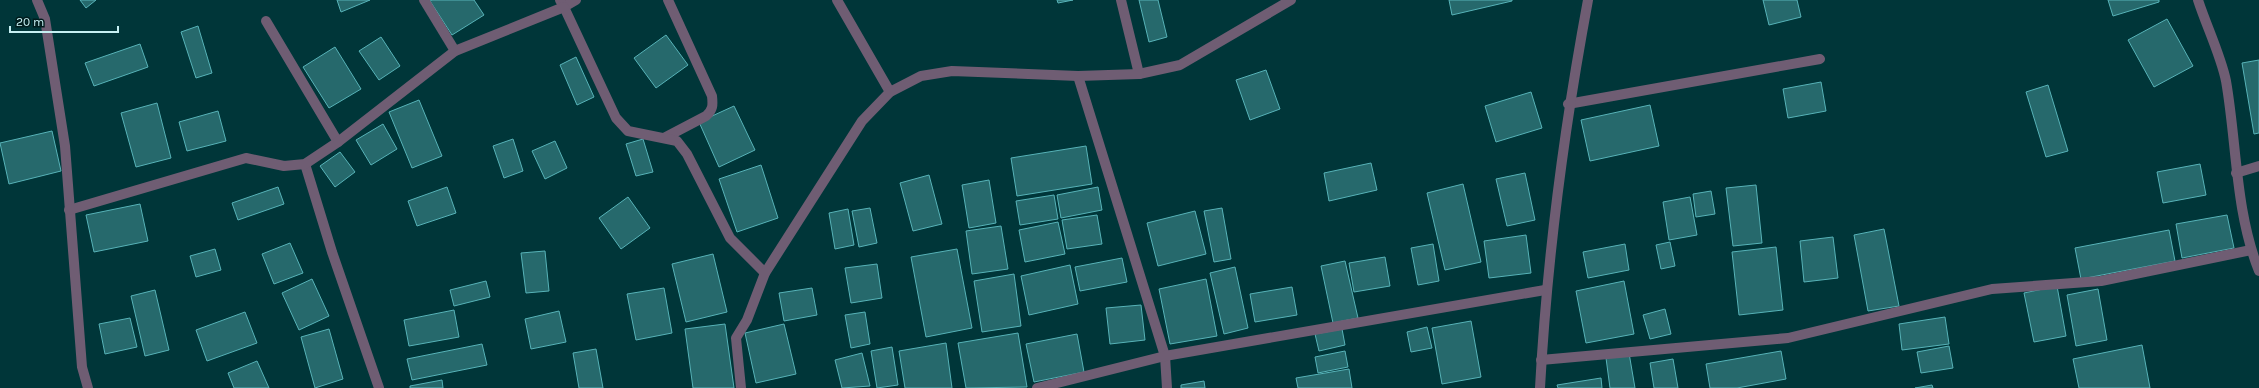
<svg xmlns="http://www.w3.org/2000/svg" width="2259" height="388" font-family="Karla,sans-serif">
<style>
.building{fill:#26696c;stroke:#57b3b8}
.lines{fill:none;stroke-linecap:round;stroke-linejoin:round}
.street{stroke:#6f5d73;stroke-width:10}
</style>
<rect width="100%" height="100%" fill="#003639"/>
<!-- building -->
<g class="building">
<path d="M80,0h16l-10,8z"/>
<path d="M337,0h33l-29,12z"/>
<path d="M432,0h42l10,15 -32,20 -22,-34z"/>
<path d="M1057,0h16l-15,3z"/>
<path d="M1139,0h19l9,37 -18,5z"/>
<path d="M1449,0h63v1l-60,14z"/>
<path d="M1763,0h34l4,17 -32,8z"/>
<path d="M2108,0h51v2l-46,14z"/>
<path d="M2167,19l26,47 -39,21 -26,-47z"/>
<path d="M198,26l14,47 -16,5 -15,-46z"/>
<path d="M666,35l22,30 -32,23 -22,-30z"/>
<path d="M381,37l19,29 -21,14 -20,-29z"/>
<path d="M140,44l8,23 -54,19 -9,-23z"/>
<path d="M335,47l26,42 -32,19 -26,-41z"/>
<path d="M576,57l18,40 -17,8 -17,-40z"/>
<path d="M2259,60v73l-5,1 -12,-71z"/>
<path d="M1266,70l14,39 -30,11 -14,-40z"/>
<path d="M1821,82l5,29 -38,7 -5,-29z"/>
<path d="M2048,85l20,66 -22,6 -20,-65z"/>
<path d="M1531,92l11,36 -46,14 -11,-36z"/>
<path d="M419,100l23,56 -30,12 -23,-56z"/>
<path d="M157,103l14,55 -35,9 -15,-54z"/>
<path d="M1650,105l9,41 -69,15 -9,-41z"/>
<path d="M734,106l21,44 -36,17 -20,-45z"/>
<path d="M218,111l8,30 -39,10 -8,-29z"/>
<path d="M383,124l14,25 -26,16 -15,-25z"/>
<path d="M52,131l9,40 -52,13 -9,-41z"/>
<path d="M513,139l10,32 -19,7 -11,-32z"/>
<path d="M643,139l10,33 -17,4 -10,-32z"/>
<path d="M555,141l12,27 -22,11 -13,-28z"/>
<path d="M1086,146l6,38 -75,12 -6,-38z"/>
<path d="M340,152l15,20 -20,15 -15,-21z"/>
<path d="M1371,163l6,27 -48,11 -5,-28z"/>
<path d="M2200,164l6,31 -43,8 -6,-31z"/>
<path d="M761,165l17,53 -41,14 -18,-53z"/>
<path d="M1525,173l10,47 -28,6 -11,-47z"/>
<path d="M929,175l13,49 -29,7 -13,-48z"/>
<path d="M989,180l7,43 -27,5 -7,-43z"/>
<path d="M1463,184l18,78 -36,8 -18,-77z"/>
<path d="M1756,185l6,58 -29,3 -7,-58z"/>
<path d="M278,187l6,17 -46,16 -6,-17z"/>
<path d="M447,187l9,26 -39,13 -9,-25z"/>
<path d="M1098,187l4,23 -41,8 -4,-23z"/>
<path d="M1711,191l4,23 -19,3 -3,-23z"/>
<path d="M1054,195l4,24 -38,6 -4,-24z"/>
<path d="M628,197l22,31 -29,21 -22,-31z"/>
<path d="M1690,197l7,38 -28,5 -6,-38z"/>
<path d="M140,204l8,37 -54,11 -8,-37z"/>
<path d="M870,208l7,35 -18,4 -7,-36z"/>
<path d="M1222,208l9,51 -17,3 -10,-51z"/>
<path d="M848,209l6,36 -19,4 -6,-36z"/>
<path d="M1195,211l11,43 -48,12 -11,-43z"/>
<path d="M1097,215l5,29 -35,5 -5,-29z"/>
<path d="M2227,215l7,33 -52,10 -6,-34z"/>
<path d="M1058,222l7,32 -40,8 -6,-32z"/>
<path d="M1001,226l7,43 -36,5 -6,-43z"/>
<path d="M1884,229l15,77 -31,5 -14,-76z"/>
<path d="M2169,230l6,31 -94,18 -6,-31z"/>
<path d="M1526,235l5,38 -42,5 -5,-37z"/>
<path d="M1833,237l5,41 -34,4 -4,-41z"/>
<path d="M1670,242l5,24 -14,3 -5,-24z"/>
<path d="M290,243l13,30 -29,11 -12,-30z"/>
<path d="M1433,244l6,37 -21,4 -7,-37z"/>
<path d="M1625,244l4,26 -41,8 -5,-26z"/>
<path d="M1776,247l7,63 -44,5 -7,-63z"/>
<path d="M215,249l6,21 -25,7 -6,-21z"/>
<path d="M957,249l15,79 -46,9 -15,-80z"/>
<path d="M545,251l4,40 -23,2 -5,-40z"/>
<path d="M713,254l14,58 -41,10 -14,-58z"/>
<path d="M1385,257l5,29 -36,6 -5,-29z"/>
<path d="M1122,258l5,24 -47,9 -5,-24z"/>
<path d="M1345,261l13,57 -25,5 -12,-57z"/>
<path d="M877,264l5,34 -31,5 -6,-35z"/>
<path d="M1070,265l8,39 -49,11 -8,-39z"/>
<path d="M1235,267l13,61 -24,6 -14,-61z"/>
<path d="M1014,274l7,52 -39,6 -8,-51z"/>
<path d="M312,279l17,37 -30,14 -17,-37z"/>
<path d="M1206,279l11,57 -47,8 -11,-55z"/>
<path d="M486,281l4,16 -36,9 -4,-16z"/>
<path d="M1624,281l10,53 -48,9 -10,-52z"/>
<path d="M2057,286l9,50 -32,6 -10,-49z"/>
<path d="M1292,287l5,28 -42,7 -5,-28z"/>
<path d="M664,288l8,45 -36,7 -9,-46z"/>
<path d="M812,288l5,27 -33,6 -5,-28z"/>
<path d="M2098,289l9,51 -31,6 -9,-51z"/>
<path d="M155,290l14,60 -24,6 -14,-60z"/>
<path d="M1141,305l4,35 -35,4 -4,-36z"/>
<path d="M1665,309l6,25 -21,5 -7,-24z"/>
<path d="M454,310l5,27 -50,9 -5,-26z"/>
<path d="M559,311l7,31 -35,7 -6,-30z"/>
<path d="M245,312l12,31 -50,18 -11,-31z"/>
<path d="M865,312l5,32 -19,4 -6,-33z"/>
<path d="M1945,317l4,27 -47,6 -3,-26z"/>
<path d="M130,318l7,29 -32,7 -6,-30z"/>
<path d="M1471,321l10,56 -39,7 -10,-56z"/>
<path d="M725,324l9,64h-41l-8,-59z"/>
<path d="M784,324l12,50 -40,9 -11,-50z"/>
<path d="M1427,327l5,21 -21,4 -4,-20z"/>
<path d="M329,329l14,50 -28,9 -14,-51z"/>
<path d="M1342,329l3,16 -26,6 -4,-17z"/>
<path d="M1018,333l9,54 -61,1 -8,-45z"/>
<path d="M1077,334l7,38 -50,10 -8,-38z"/>
<path d="M946,343l6,45h-47l-6,-37z"/>
<path d="M482,344l5,21 -75,15 -5,-21z"/>
<path d="M2142,345l8,43h-71l-6,-29z"/>
<path d="M1949,346l4,22 -32,5 -4,-21z"/>
<path d="M892,347l6,38 -21,3 -6,-37z"/>
<path d="M596,349l7,39h-24l-6,-35z"/>
<path d="M1345,351l3,16 -30,6 -3,-16z"/>
<path d="M1781,351l5,28 -49,9h-27l-4,-24z"/>
<path d="M862,353l8,33 -28,2 -7,-28z"/>
<path d="M1629,353l6,35h-25l-4,-30z"/>
<path d="M1673,359l5,29h-24l-4,-25z"/>
<path d="M257,361l12,27h-35l-6,-15z"/>
<path d="M1349,369l3,19h-54l-2,-10z"/>
<path d="M1601,378l1,10h-44l-1,-3z"/>
<path d="M442,380l1,8h-33v-2z"/>
<path d="M1204,381l1,7h-24v-3z"/>
<path d="M1932,385l1,3h-18z"/>
</g>
<g class="lines">
<!-- street -->
<g class="street">
<path d="M37,0l8,19 20,127 17,221 6,21"/>
<path d="M424,0l31,51"/>
<path d="M560,0l4,7 12,-7"/>
<path d="M837,0l53,92"/>
<path d="M2198,0c8,25 23,56 28,81 11,63 9,130 33,190"/>
<path d="M266,21l72,121"/>
<path d="M1139,74l41,-9 111,-65"/>
<path d="M1078,76l87,280 2,32"/>
<path d="M1568,104l252,-45"/>
<path d="M664,138l42,-22c7,-6 7,-11 6,-20l-44,-96"/>
<path d="M305,164l27,88 47,136"/>
<path d="M2236,173l23,-7"/>
<path d="M69,210l177,-52 38,8 21,-2 33,-22 117,-91 109,-44 52,111 12,13 49,10 10,13 43,84 35,35"/>
<path d="M1541,360l247,-22 204,-49 109,-8 150,-31"/>
<path d="M741,388l-5,-50 11,-18 18,-47 97,-152 28,-29 31,-16 31,-5 126,5 61,-2 -18,-74"/>
<path d="M1037,388l128,-32 380,-66"/>
<path d="M1540,388c7,-131 24,-259 48,-388"/>
</g>
</g>
<!-- scale -->
<path d="M10 26v6h108v-6" fill="none" stroke="#c6f0f3" stroke-width="2"/>
<text x="16" y="26" font-size="12" fill="#c6f0f3" stroke="#001c1d" stroke-width="3" paint-order="stroke">20 m</text>
</svg>
